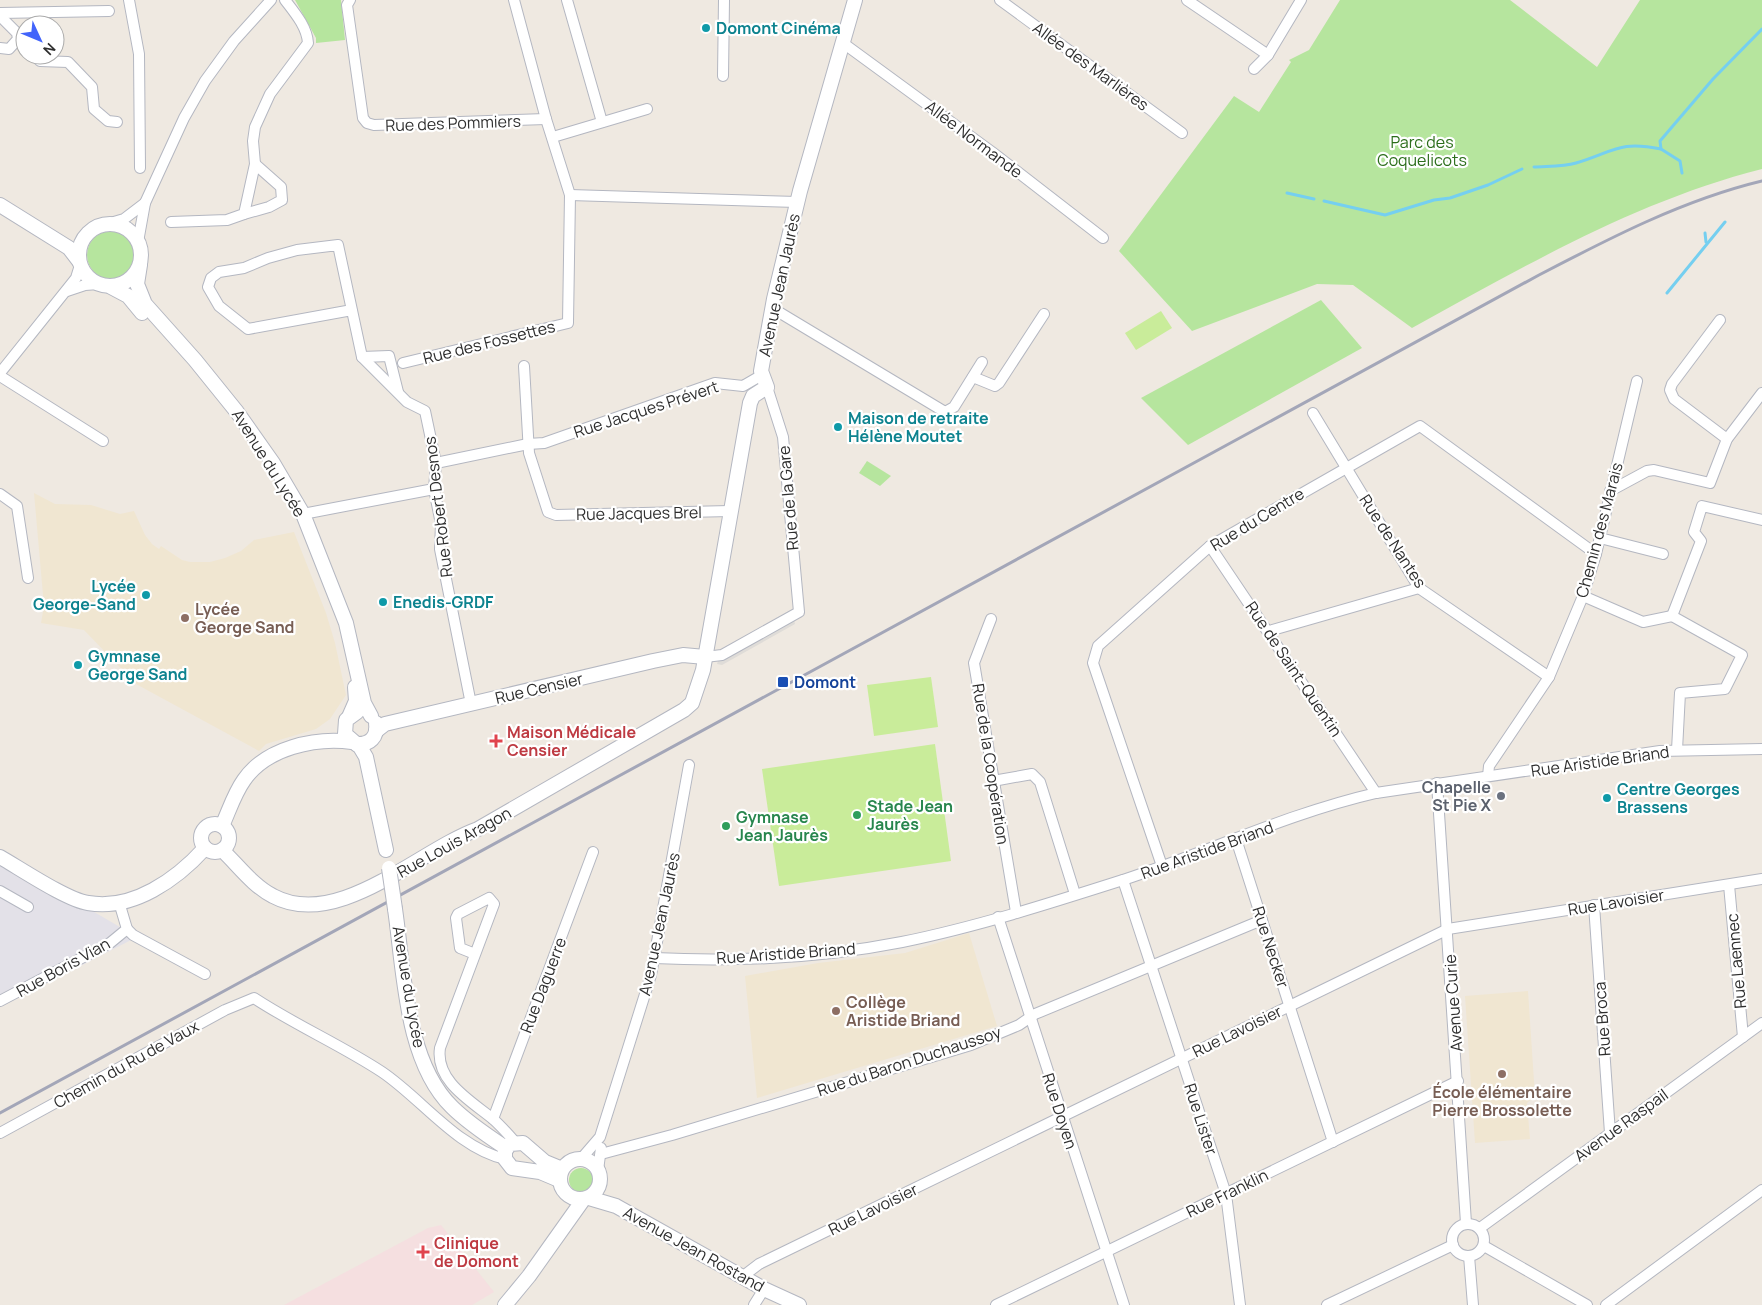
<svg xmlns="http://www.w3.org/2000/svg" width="1762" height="1305" font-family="Manrope,sans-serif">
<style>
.industrial{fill:#e3e1e8}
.education{fill:#f0e6d1}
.medical{fill:#f5dfe0}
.green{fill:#b6e59e}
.pitch{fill:#c9ec9a}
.plaza{fill:#dfdcd8}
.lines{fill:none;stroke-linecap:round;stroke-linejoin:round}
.stream{stroke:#75cff0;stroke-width:3}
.street-casing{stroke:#b4b7c1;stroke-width:12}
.secondary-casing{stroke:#b4b7c1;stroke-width:16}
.street{stroke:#fff;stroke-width:10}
.secondary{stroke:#fff;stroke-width:14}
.rail{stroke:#a3a6b8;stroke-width:3}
.secondary-bridge-casing{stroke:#b4b7c1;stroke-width:16;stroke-linecap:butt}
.secondary-bridge{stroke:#fff;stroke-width:14}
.culture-dot{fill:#0f9aa8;stroke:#fff;stroke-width:2}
.education-dot{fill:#8d6e63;stroke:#fff;stroke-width:2}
.transit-dot{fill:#1a4fb4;stroke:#fff;stroke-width:2}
.health-dot{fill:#e0444e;stroke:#fff;stroke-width:2}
.worship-dot{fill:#6b7280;stroke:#fff;stroke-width:2}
.leisure-dot{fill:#2e9e5b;stroke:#fff;stroke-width:2}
.labels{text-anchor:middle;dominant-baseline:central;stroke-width:4.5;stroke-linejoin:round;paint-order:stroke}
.culture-label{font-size:16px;font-weight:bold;fill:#0d838f;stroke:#fff;text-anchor:start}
.street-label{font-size:16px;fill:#2e2e2e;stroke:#fff}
.park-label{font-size:16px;fill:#2c6e1b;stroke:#fff}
.education-label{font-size:16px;font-weight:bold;fill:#785e54;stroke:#fff;text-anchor:start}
.transit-label{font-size:16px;font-weight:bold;fill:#164399;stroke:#fff;text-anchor:start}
.health-label{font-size:16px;font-weight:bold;fill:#be3a42;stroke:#fff;text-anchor:start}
.worship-label{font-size:16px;font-weight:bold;fill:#5b616d;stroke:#fff;text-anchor:end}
.leisure-label{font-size:16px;font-weight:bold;fill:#27864d;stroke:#fff;text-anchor:start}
</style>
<rect width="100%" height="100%" fill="#efe9e1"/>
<!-- industrial -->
<path class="industrial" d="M0,857l137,80 -137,70z"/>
<!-- education -->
<g class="education">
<path d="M34,493l21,11 36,1 29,9 14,-3 11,24 7,9 7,5 2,-3 21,14 8,2h20l15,-4 16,-7 13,-11 40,-8 32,81 9,30 11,52 -16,24 -14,10 -50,15 -7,7 -123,-67 -52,-54 -43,-7 3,-17z"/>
<path d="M969,933l28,93 -240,72 -12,-122 73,-13 87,-10z"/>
<path d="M1528,991l7,105 -8,7 3,36 -55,4 -10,-147z"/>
</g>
<!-- medical -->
<path class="medical" d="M441,1225l53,67 -22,13h-188l144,-77z"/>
<!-- green -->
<g class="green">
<path d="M295,0h46l4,40 -29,3v-5z"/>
<path d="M1340,0h170l87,67 43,-67h122v169c-126,32 -237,97 -350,159l-59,-43 -36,-1 -125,47 -73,-80 115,-155 25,16 32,-50 -2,-2 20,-10z"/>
<circle cx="111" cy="255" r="24"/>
<path d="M1321,300l41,48 -174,97 -47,-47z"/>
<path d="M867,461l24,15 -11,10 -21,-13z"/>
<circle cx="581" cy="1180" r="12"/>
</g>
<!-- pitch -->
<g class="pitch">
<path d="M1161,311l11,17 -36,22 -11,-17z"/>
<path d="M931,677l7,50 -64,9 -7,-51z"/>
<path d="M935,744l16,117 -172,25 -17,-117z"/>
</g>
<!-- plaza -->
<path class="plaza" d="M794,620l1,4 -73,41 -5,-1 1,-3z"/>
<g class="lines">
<!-- stream -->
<g class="stream">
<path d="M1534,167c13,-1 29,0 42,-4 38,-11 42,-23 85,-14"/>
<path d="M1682,173l-2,-12 -19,-12 -1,-8 53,-62 49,-50"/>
<path d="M1287,193l27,6"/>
<path d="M1324,201l61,14 49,-15 16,-2 38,-13 34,-16"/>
<path d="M1705,233l1,9"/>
<path d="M1667,293l58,-71"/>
</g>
<defs>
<g id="street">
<path d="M129,0l10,54 1,114"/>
<path d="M350,0l-3,5 16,113 4,5 7,2 172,-6"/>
<path d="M567,0l35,122"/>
<path d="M1000,0l182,133"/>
<path d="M1187,0l81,55 -14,14"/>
<path d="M0,13l109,-2"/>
<path d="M0,16l17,17 1,6 -9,10 -9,-1"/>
<path d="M843,43l149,109 111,86"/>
<path d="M34,55l6,6 28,1 24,25 2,22 14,12 9,1"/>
<path d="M1268,55l33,-55"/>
<path d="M723,76l1,-76"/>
<path d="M553,137l94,-28"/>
<path d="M570,195l227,7"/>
<path d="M244,214l25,-7 13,-7 -1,-13 -26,-23"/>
<path d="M171,222l56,-2 17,-6 11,-50 -2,-23 2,-14 15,-33 38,-51c-1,-16 -13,-30 -23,-43"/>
<path d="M107,224l17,-5 21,-16"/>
<path d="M138,242l7,-39 39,-85 21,-37 29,-40 37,-41"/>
<path d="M67,291l18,-6 14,-1"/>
<path d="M772,308l173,104 9,-5 28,-45"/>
<path d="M352,310l-104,19 -29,-23 -11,-19 3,-9 8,-6 25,-4 24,-10 29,-8 41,-5 24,112 45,45 18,9 11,52 -2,26 7,35 -1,25 31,155"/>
<path d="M1720,320l-48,64 -2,6 4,9 53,40"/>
<path d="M362,357l27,-1 9,36"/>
<path d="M403,363l165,-40 2,-128 -24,-76 -32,-119"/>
<path d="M524,366l5,87 19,59 8,3 174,-4"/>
<path d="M0,373l76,-95 4,-13"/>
<path d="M0,376l103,65"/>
<path d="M973,377l22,9 4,-3 45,-69"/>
<path d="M1313,413l106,175 130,89"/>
<path d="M436,463l92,-19 16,-1 171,-60 28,3 19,-11"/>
<path d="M1610,491l37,-20 7,-1 56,13 17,-44 35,-46"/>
<path d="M0,494l17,12 11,72"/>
<path d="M303,514l131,-25"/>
<path d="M1600,538l63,16"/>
<path d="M1210,546l166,247"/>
<path d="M1583,596l60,26 29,-6"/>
<path d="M1672,616l70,39 -17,34 -45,4 -3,57"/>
<path d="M1672,616l29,-75 -7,-9 8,-26 60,14"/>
<path d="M991,619l-17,44 42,249"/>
<path d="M1269,631l150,-43"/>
<path d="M705,657l17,-2 77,-43 -16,-175 -16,-50"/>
<path d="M1488,776l1,-10 60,-89 34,-81 13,-42 41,-173"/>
<path d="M993,781l39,-7 8,8 35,112"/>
<path d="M1437,783l29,440"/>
<path d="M1236,839l97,303"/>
<path d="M1162,866l-69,-203 5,-17 112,-100 210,-120 176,128"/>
<path d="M1123,880l103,314 14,111"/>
<path d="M1729,885l14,152"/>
<path d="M0,891l28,16"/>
<path d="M1594,905l16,228"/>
<path d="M998,917l126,388"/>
<path d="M127,929l6,6 72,39"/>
<path d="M475,954l-15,-6 -4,-30 2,-4 31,-16 5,6 -54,144c-5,33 31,53 53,71 8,7 15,15 22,23"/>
<path d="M654,958c82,4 167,0 248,-16 74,-15 149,-39 221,-62 85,-28 166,-67 253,-87l284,-42 102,-2"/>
<path d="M0,1001l110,-58 17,-14 -8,-27"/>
<path d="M493,1119l100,-267"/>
<path d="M0,1133l225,-123 29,-12c41,27 87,47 128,74 40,27 75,76 123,87"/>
<path d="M601,1154l71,-19 299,-90 48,-20 16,-11 227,-94"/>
<path d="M581,1159l19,-22 51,-162 38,-210"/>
<path d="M598,1170l3,-22"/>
<circle cx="1468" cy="1240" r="16"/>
<path d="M1480,1228l282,-205"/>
<path d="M1484,1246l103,59"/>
<path d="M1469,1256l4,49"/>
<path d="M742,1277l17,-13 689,-335 314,-50"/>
<path d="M754,1305l10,-16"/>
<path d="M996,1305l462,-224"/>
<path d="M1327,1305l126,-60"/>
<path d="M1606,1305l156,-115"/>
</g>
<g id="secondary">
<path d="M0,205l69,43 10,13"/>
<circle cx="110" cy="255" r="31"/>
<path d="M140,265l-3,19 8,20 50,56 42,52 36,51 30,51 43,109 18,80 7,13"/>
<path d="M111,287l17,9 14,17"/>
<path d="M357,712l-11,8 -1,14 15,13 6,10 20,93"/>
<path d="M349,717l7,-16 -1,-14"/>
<path d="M376,731l9,-7 268,-63 30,-6 22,2"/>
<path d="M356,744c14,1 22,-7 20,-21"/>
<circle cx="215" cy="838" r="14"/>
<path d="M222,826c7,-15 12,-32 22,-46 22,-32 71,-43 108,-38"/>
<path d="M222,850c16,15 31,36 51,46 65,35 146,-46 205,-67l206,-119 8,-7 11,-33 47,-267 3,-7 14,-9 -6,-16 13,-72 26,-108 55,-191"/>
<path d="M0,857c21,12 67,43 88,46 45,8 89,-24 117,-55"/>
<path d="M395,909c9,61 10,152 57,198 16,16 36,29 54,41"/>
<circle cx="580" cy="1179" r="20"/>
<path d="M559,1180l-19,-8 -28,-4 -7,-9v-8l5,-7 13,-1 22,19 17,7"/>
<path d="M589,1198l27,8 148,83 35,16"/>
<path d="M505,1305l24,-29 54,-76"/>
</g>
</defs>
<!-- street casing -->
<use href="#street" class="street-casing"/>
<!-- secondary casing -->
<use href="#secondary" class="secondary-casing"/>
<!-- street -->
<use href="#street" class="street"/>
<!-- secondary -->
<use href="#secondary" class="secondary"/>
<!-- rail -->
<path class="rail" d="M0,1113l1539,-838c71,-37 144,-75 223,-94"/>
<defs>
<path id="secondary-bridge" d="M389,868l6,41"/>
</defs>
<!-- secondary-bridge casing -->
<use href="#secondary-bridge" class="secondary-bridge-casing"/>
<!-- secondary-bridge -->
<use href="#secondary-bridge" class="secondary-bridge"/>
</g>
<!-- markers -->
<g class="culture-dot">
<circle cx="706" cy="28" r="5"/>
<circle cx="838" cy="427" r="5"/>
<circle cx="146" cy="595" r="5"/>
<circle cx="383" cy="602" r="5"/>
<circle cx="78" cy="665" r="5"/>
<circle cx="1607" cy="798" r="5"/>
</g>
<g class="education-dot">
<circle cx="185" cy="618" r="5"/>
<circle cx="836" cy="1011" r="5"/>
<circle cx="1502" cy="1074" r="5"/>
</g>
<rect class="transit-dot" x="777" y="676" width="12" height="12" rx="2.5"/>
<g class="health-dot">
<path d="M493.5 733.5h5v5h5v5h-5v5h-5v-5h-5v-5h5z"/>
<path d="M420.5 1244.5h5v5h5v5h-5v5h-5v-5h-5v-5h5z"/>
</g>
<circle class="worship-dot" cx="1501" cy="796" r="5"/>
<g class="leisure-dot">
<circle cx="857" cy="815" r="5"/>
<circle cx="726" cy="826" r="5"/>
</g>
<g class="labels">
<!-- culture labels -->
<g class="culture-label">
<text x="716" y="28">Domont Cinéma</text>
<text x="848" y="418">Maison de retraite<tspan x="848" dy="18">Hélène Moutet</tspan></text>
<text x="136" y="586" text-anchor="end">Lycée<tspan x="136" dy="18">George-Sand</tspan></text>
<text x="393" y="602">Enedis-GRDF</text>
<text x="88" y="656">Gymnase<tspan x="88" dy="18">George Sand</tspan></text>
<text x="1617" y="789">Centre Georges<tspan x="1617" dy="18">Brassens</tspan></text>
</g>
<!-- street labels -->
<g class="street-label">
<text transform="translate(1091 66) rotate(36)">Allée des Marlières</text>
<text transform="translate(453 123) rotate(-2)">Rue des Pommiers</text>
<text transform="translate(974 139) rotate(37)">Allée Normande</text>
<text transform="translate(779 285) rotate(-78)">Avenue Jean Jaurès</text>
<text transform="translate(489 342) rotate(-14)">Rue des Fossettes</text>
<text transform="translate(646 409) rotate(-18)">Rue Jacques Prévert</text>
<text transform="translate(269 463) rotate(58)">Avenue du Lycée</text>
<text transform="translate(788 498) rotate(-95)">Rue de la Gare</text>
<text transform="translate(438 507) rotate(-97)">Rue Robert Desnos</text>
<text transform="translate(639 513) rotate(-1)">Rue Jacques Brel</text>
<text transform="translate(1257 519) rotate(-31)">Rue du Centre</text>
<text transform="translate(1599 530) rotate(-75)">Chemin des Marais</text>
<text transform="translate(1393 541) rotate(57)">Rue de Nantes</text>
<text transform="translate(1294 669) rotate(56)">Rue de Saint-Quentin</text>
<text transform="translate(539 688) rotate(-13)">Rue Censier</text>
<text transform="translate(1600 761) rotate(-8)">Rue Aristide Briand</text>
<text transform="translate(991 764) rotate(81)">Rue de la Coopération</text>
<text transform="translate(454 842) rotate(-29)">Rue Louis Aragon</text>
<text transform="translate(1207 850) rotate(-20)">Rue Aristide Briand</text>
<text transform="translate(1616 902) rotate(-9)">Rue Lavoisier</text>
<text transform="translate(659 924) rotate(-78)">Avenue Jean Jaurès</text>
<text transform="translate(1271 947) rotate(72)">Rue Necker</text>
<text transform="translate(786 953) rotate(-4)">Rue Aristide Briand</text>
<text transform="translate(1736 961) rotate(-95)">Rue Laennec</text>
<text transform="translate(63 967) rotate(-29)">Rue Boris Vian</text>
<text transform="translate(543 985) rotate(-69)">Rue Daguerre</text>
<text transform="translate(409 987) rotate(80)">Avenue du Lycée</text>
<text transform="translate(1453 1003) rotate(-94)">Avenue Curie</text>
<text transform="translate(1602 1019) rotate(-94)">Rue Broca</text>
<text transform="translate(1237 1031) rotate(-26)">Rue Lavoisier</text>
<text transform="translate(909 1061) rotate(-18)">Rue du Baron Duchaussoy</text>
<text transform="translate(126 1064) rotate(-29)">Chemin du Ru de Vaux</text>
<text transform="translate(1060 1111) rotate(72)">Rue Doyen</text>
<text transform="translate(1201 1119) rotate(72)">Rue Lister</text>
<text transform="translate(1621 1125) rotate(-36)">Avenue Raspail</text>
<text transform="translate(1227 1193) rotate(-26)">Rue Franklin</text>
<text transform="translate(873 1209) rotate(-26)">Rue Lavoisier</text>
<text transform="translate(694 1249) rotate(29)">Avenue Jean Rostand</text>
</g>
<!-- park labels -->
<g class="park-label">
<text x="1422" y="142">Parc des<tspan x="1422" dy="18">Coquelicots</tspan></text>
</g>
<!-- education labels -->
<g class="education-label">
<text x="195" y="609">Lycée<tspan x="195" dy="18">George Sand</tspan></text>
<text x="846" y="1002">Collège<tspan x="846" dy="18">Aristide Briand</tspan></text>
<text x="1502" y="1092" text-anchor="middle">École élémentaire<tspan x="1502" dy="18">Pierre Brossolette</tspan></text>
</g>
<!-- transit labels -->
<g class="transit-label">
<text x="794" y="682">Domont</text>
</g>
<!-- health labels -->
<g class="health-label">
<text x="507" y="732">Maison Médicale<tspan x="507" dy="18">Censier</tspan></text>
<text x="434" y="1243">Clinique<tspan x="434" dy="18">de Domont</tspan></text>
</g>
<!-- worship labels -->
<g class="worship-label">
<text x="1491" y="787">Chapelle<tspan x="1491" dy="18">St Pie X</tspan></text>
</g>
<!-- leisure labels -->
<g class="leisure-label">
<text x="867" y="806">Stade Jean<tspan x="867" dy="18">Jaurès</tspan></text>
<text x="736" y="817">Gymnase<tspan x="736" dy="18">Jean Jaurès</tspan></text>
</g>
</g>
<!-- north arrow -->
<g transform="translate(40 40) rotate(134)"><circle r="24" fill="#ffffff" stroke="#ababab"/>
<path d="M0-4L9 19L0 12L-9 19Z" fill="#4264fb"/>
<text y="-8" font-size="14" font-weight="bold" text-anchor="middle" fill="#2e2e2e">N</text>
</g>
</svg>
